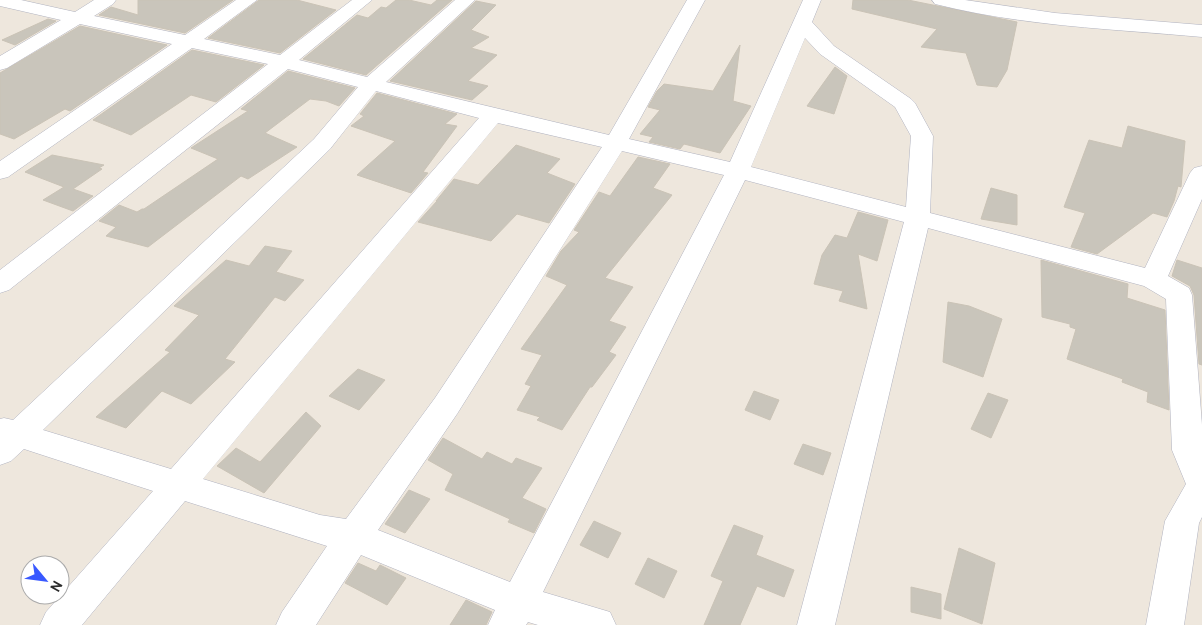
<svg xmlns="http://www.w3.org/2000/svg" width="1202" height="625" font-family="Overpass,sans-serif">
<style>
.building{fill:#c9c5bb;stroke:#cac3b6}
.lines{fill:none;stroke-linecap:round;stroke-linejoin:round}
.minor-casing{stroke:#b1b3c0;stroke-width:1}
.minor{fill:#fff;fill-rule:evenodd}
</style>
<rect width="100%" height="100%" fill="#eee7dd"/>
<!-- building -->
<g class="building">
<path d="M138,0h95l-48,33 -86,-18 12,-8 27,8z"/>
<path d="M259,0h38l39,10 -56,43 -72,-15z"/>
<path d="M396,0h13l22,5 6,-5h15l-86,75 -63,-16 54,-44 11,3 13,-11 5,1z"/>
<path d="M853,0h55l109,22 -10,48 -10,17 -20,-2 -11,-32 -45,-6 16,-18 -85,-20z"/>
<path d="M476,1l20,4 -25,25 18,7 -18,11 26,7 -29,26 20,5 -16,14 -82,-19z"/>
<path d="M48,19l8,2 -41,24 -13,-5z"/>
<path d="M80,26l87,19 -97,66 -5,-2 -51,30 -14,-5v-61z"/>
<path d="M740,45l-7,56 18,5 -31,47 -36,-9 -4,5 -31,-7 4,-5 -13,-3 20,-24 -12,-3 9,-16 7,-7 49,7z"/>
<path d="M192,50l72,15 -48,37 -25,-7 -60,40 -38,-15z"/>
<path d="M835,67l12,9 -13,38 -27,-8z"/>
<path d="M288,71l67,17 -16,18 -13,-5 -16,-2 -45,34 32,14 -49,32 -7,-3 -93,71 -42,-11 10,-9 -17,-6 20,-16 18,7 5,-3h2l74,-50 -27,-11 57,-37 -7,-2z"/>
<path d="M377,93l80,21 -12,10 12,2 -34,46 5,1 -17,20 -54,-18 38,-34 -44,-15 13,-10 -4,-2z"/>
<path d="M1128,126l57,15 -4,46 -3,-1 -4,15 -7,16 -14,-4 -56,41 -26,-7 14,-34 -21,-6 25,-67 33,8z"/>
<path d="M516,145l44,14 -13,14 28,11 -26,39 -32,-9 -26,27 -73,-19 19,-21h-1l18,-22 24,6z"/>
<path d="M52,155l52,10 -5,3 3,1 -29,20 20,7 -20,15 -30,-11 21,-13 -39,-15z"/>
<path d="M638,157l32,7 -17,24 19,7 -67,83 28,9 -24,34 17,6 -17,25 7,3 -24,32h-2l-28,43 -25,-10 3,-3 -23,-7 14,-24 -6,-2 17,-29 -21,-6 46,-64 -21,-9 15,-25 18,-19 -5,-2 25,-38 11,4z"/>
<path d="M991,188l26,7v30l-36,-6z"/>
<path d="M858,212l30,8 -11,41 -19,-7 9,55 -28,-8 4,-10 -29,-7 8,-29 13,-20 12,3z"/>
<path d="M265,246l27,5 -16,21 28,8 -19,21 -10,-4 -50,62 10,3 -44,42 -29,-13 -36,37 -30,-11 74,-65 -5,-2 34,-35 -25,-9 52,-46 23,6z"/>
<path d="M1041,260l87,24 -1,14 38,12 4,100 -22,-8 1,-10 -26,-10 1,-3 -56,-20 9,-30 -6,-2v-3l-28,-7z"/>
<path d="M1177,260l25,8v97l-3,-1 -5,-69 -4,-9 -18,-10z"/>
<path d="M948,302l21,4 33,13 -19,58 -40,-15z"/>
<path d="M358,369l27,11 -26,30 -30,-14z"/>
<path d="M754,391l25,9 -9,20 -25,-10z"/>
<path d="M988,393l20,7 -17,38 -20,-9z"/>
<path d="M306,412l15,14 -57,67 -47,-27 19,-18 24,14z"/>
<path d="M443,438l39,21 5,-7 25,12 4,-6 26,10 -20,30 24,11 -12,24 -26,-11 2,-3 -65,-29 8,-16 -25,-14z"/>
<path d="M803,444l28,9 -8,22 -29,-11z"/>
<path d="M409,490l21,9 -25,34 -20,-9z"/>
<path d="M594,521l27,12 -13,25 -28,-13z"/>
<path d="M734,525l29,11 -7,19 38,15 -10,27 -27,-11 -17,39h-36l19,-44 -12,-5z"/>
<path d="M959,548l36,15 -13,61 -38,-15z"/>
<path d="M648,558l29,13 -13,27 -29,-14z"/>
<path d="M358,563l18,8 4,-6 26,13 -19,27 -42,-22z"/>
<path d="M911,587l30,7v25l-30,-7z"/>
<path d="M466,600l26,12 -6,13h-36z"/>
</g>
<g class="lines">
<defs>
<g id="minor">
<path d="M0,0h21l54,12 19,-12h22l-3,4 -19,12 91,19 51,-35h21l-53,39 76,16 72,-55h20l-73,60 68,17 88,-77h20l-89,82 223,53 78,-135h18l-76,139 101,23 73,-162h18l-9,22 22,24 77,53 4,4 18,33 -3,77 215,55 45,-95 4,-5 8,-2v33l-34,77 21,12 3,7 10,130v92l-3,6 -15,102h-38l19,-104 21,-37 -14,-34 -6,-151 -22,-13 -216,-58 -93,397h-38l107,-403 -159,-42 -202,412 67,20 6,13h-78l-10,-3 -2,3h-38l7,-15 -134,-55 -45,70h-40l6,-13 45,-66 -142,-45 -103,124h-42l6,-13 107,-121 -129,-42 -13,12 -11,4v-46l4,-1 9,2 301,-281 44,-52 -70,-18 -279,221 -9,3v-23l268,-206 -76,-16 -184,129 -8,2v-18l172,-117 -92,-20 -73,44 -7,2v-14l61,-36 -61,-14zM805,38l15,16 75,53 16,29 -5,71 -155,-40zM376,91l103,27 -308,351 -128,-39 287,-281zM498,123l104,24 -167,251 -89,121 -26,-4 -117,-36zM622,151l102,24 -214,407 -132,-52 79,-116z"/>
<path d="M932,0h33l90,13 147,12v12c-89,-8 -180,-11 -267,-33z"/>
</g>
</defs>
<!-- minor casing -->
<use href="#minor" class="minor-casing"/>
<!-- minor -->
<use href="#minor" class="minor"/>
</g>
<!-- north arrow -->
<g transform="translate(45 580) rotate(119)"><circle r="24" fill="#ffffff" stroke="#ababab"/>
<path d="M0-4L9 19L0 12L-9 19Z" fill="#3959ff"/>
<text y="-8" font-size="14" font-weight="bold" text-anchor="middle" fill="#2c2c2c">N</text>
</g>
</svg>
